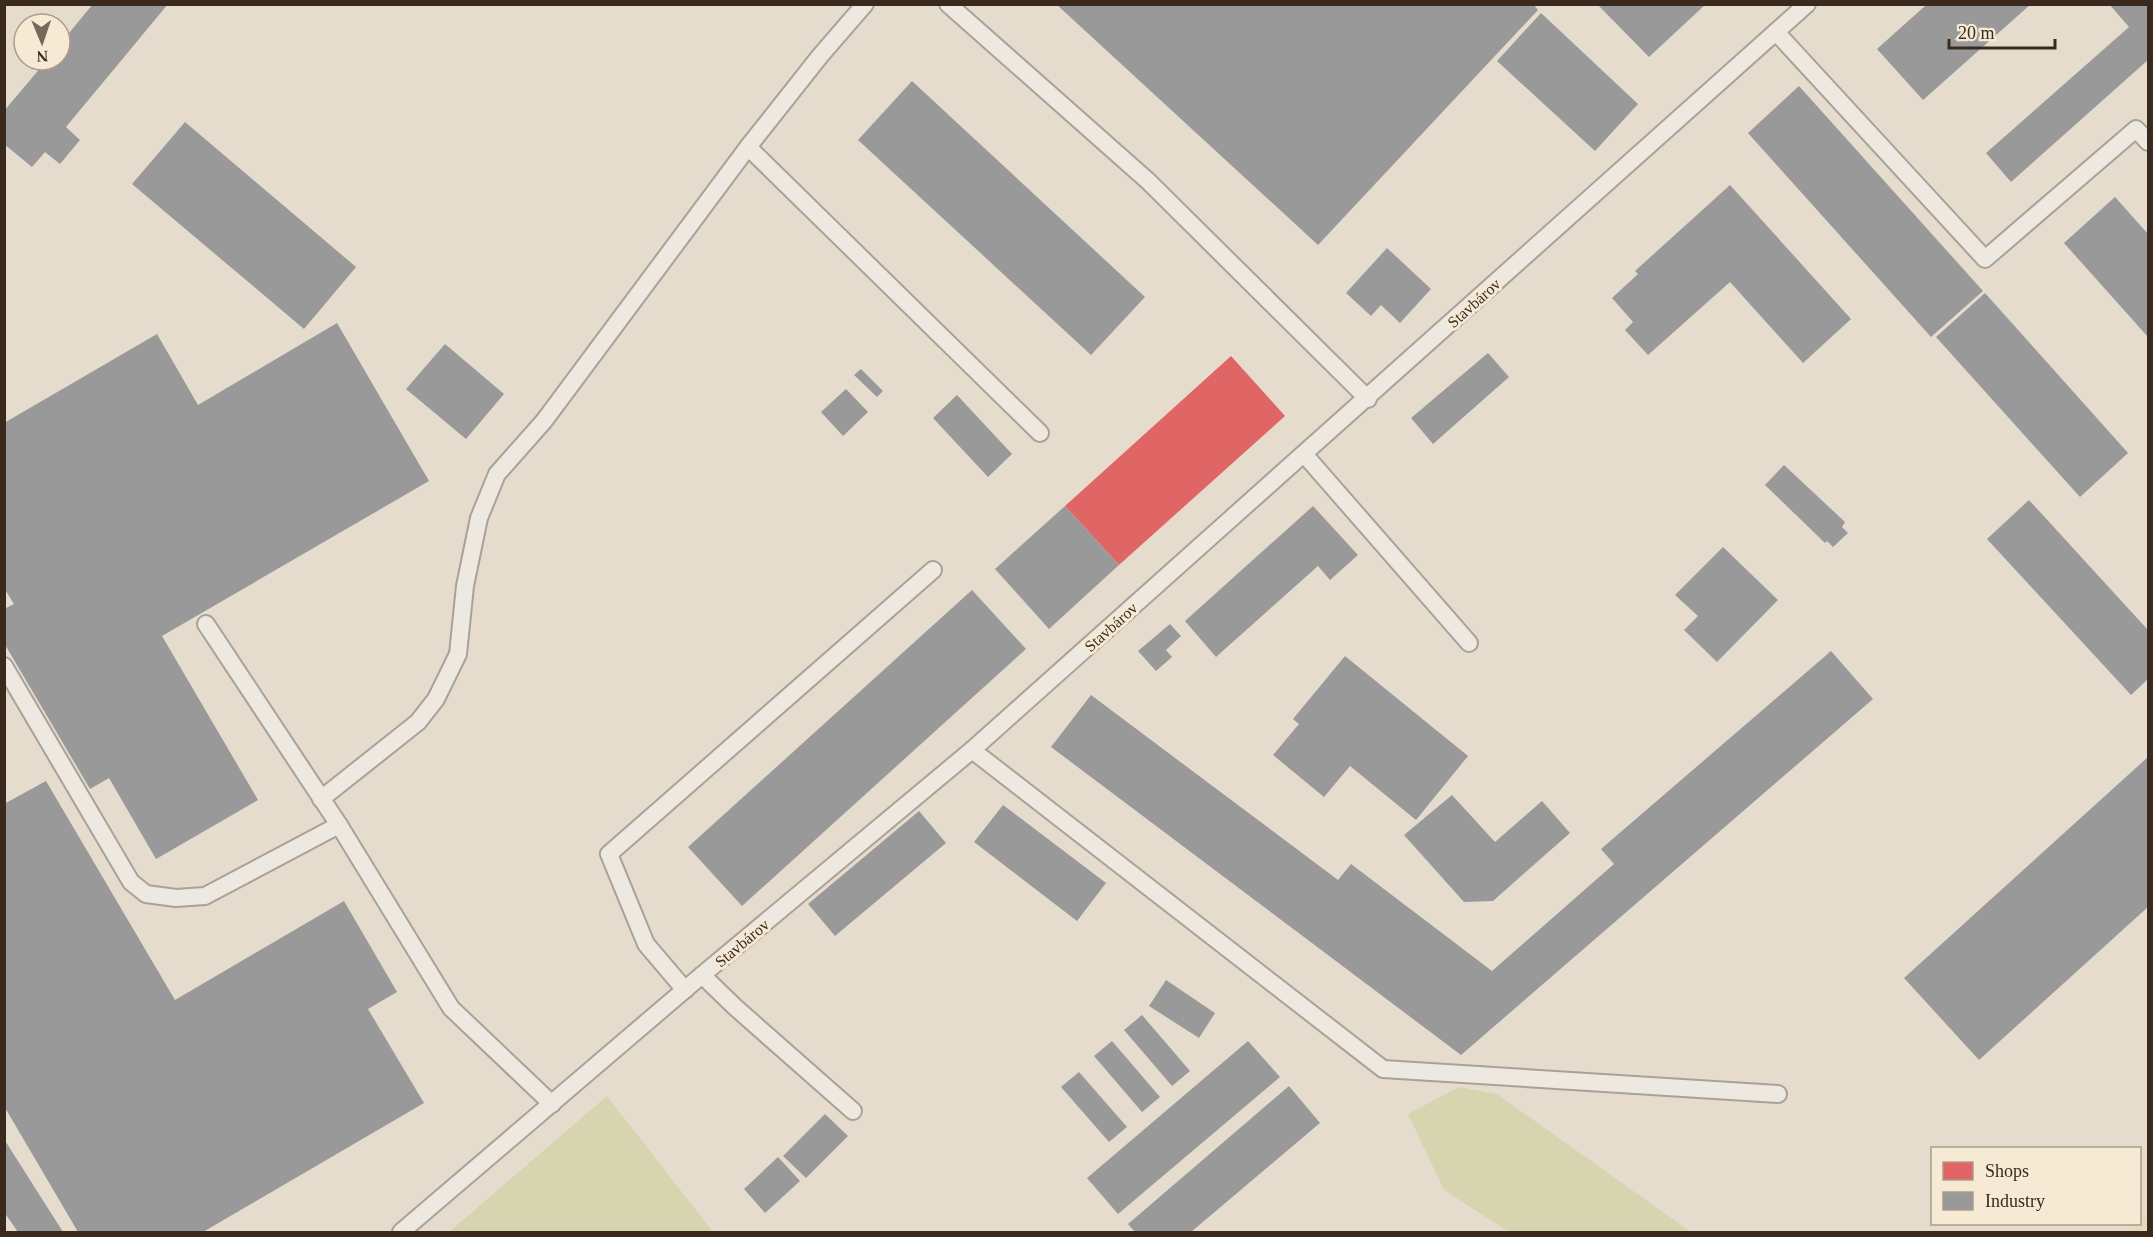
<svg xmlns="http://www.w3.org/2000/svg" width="2153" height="1237" font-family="Georgia,serif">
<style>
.farmland{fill:#e5dabe}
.green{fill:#d7d4b0}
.shops{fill:#e06666}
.industry{fill:#999}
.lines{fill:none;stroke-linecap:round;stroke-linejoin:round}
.service-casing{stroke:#aaa197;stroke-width:20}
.service{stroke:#ede8e0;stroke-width:16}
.labels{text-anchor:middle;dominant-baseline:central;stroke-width:6;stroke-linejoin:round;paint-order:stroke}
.street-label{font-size:16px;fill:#3a2a1e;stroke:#f6ead4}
</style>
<rect width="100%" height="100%" fill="#e5dcce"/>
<!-- farmland -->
<path class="farmland" d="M2148,1212v20h-22l10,-8h4v-4z"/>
<!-- green -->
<g class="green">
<path d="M1459,1087l38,7 194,138h-182l-65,-42 -36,-76z"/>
<path d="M607,1096l106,136h-264z"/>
</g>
<!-- shops -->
<path class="shops" d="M1231,356l54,60 -166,149 -54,-59z"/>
<!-- industry -->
<g class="industry">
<path d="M93,4h75l-102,123 14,13 -20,24 -15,-12 -13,15 -28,-23v-33l43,-51h13v-16z"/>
<path d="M1056,4h477l5,6 -220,235z"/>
<path d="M1597,4h109l-57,53z"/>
<path d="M1923,4h108l-108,96 -46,-51 48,-43z"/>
<path d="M2109,4h39v56l-137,122 -25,-29 143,-126z"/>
<path d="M1541,13l97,91 -43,47 -98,-90z"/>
<path d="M912,81l233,216 -54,58 -233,-215z"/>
<path d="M1799,86l184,205 -52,46 -183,-204z"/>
<path d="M185,122l171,145 -52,62 -172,-145z"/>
<path d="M1730,185l121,134 -48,44 -73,-81 -82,73 -23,-25 8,-8 -21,-24 26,-24 -3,-3z"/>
<path d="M2115,197l33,37v103l-84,-94z"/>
<path d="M1387,248l44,41 -31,34 -19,-18 -10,11 -25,-23z"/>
<path d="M1985,293l143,160 -48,44 -144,-160z"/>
<path d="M337,323l92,158 -267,155 96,164 -102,59 -47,-81 -19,11 -86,-146v-34l10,-5 -10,-16v-165l153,-89 41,71z"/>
<path d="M445,344l59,50 -38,45 -60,-50z"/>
<path d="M1488,353l21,24 -76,67 -22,-26z"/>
<path d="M861,369l22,22 -6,6 -23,-22z"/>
<path d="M846,389l22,23 -25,24 -22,-24z"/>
<path d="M957,395l55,59 -24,23 -55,-59z"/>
<path d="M1784,465l61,57 -3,5 6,6 -15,14 -6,-6 -2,2 -60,-58z"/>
<path d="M2029,500l119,130v49l-17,16 -144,-156z"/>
<path d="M1065,506l54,59 -70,64 -54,-60z"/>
<path d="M1313,506l45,49 -28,25 -12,-14 -102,91 -31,-36z"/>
<path d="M1723,547l55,53 -61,62 -33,-32 14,-14 -23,-21z"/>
<path d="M972,590l54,59 -284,257 -54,-59z"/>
<path d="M1170,624l11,12 -15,14 6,7 -16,14 -18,-20z"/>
<path d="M1831,651l42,48 -412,356 -410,-308 40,-52 247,185 13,-16 141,107 122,-107 -13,-15z"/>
<path d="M1345,656l123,100 -52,64 -66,-54 -26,31 -51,-42 26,-31 -6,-5z"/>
<path d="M2148,757v150l-169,153 -75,-82z"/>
<path d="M46,781l129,219 169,-99 53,91 -29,17 56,94 -221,129h-125l-74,-126v-302z"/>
<path d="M1452,795l43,47 47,-41 28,32 -77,68 -29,1 -60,-67z"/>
<path d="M1003,805l103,78 -29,38 -103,-79z"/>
<path d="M919,811l27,32 -111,93 -27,-32z"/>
<path d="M1166,980l49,33 -16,25 -50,-32z"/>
<path d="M1142,1015l48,56 -18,15 -48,-56z"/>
<path d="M1112,1041l48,56 -18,15 -48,-56z"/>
<path d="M1248,1041l32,36 -162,137 -31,-36z"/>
<path d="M1079,1072l48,55 -18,15 -48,-55z"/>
<path d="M1289,1086l31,37 -129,109h-56l-7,-8z"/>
<path d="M825,1114l23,22 -42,42 -23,-22z"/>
<path d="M4,1139l59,93h-45l-14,-20z"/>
<path d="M778,1157l22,24 -35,32 -21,-24z"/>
</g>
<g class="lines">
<defs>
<g id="service">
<path d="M948,4l200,177 220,218"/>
<path d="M1776,32l209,227 151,-130 12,13"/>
<path d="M748,147l292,286"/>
<path d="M1304,454l165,189"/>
<path d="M206,624l133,201 112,183 101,96"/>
<path d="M4,666l127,216 15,12 30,4 29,-2 134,-71"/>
<path d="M972,750l411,319 395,25"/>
<path d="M321,799l97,-77 18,-23 22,-45 7,-68 14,-68 18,-44 47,-53 204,-274 72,-91 45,-52"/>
<path d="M702,975l33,32 118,104"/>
<path d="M685,990l-39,-46 -37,-90 324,-284"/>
<path d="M401,1232l301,-257 270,-225 835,-746"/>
</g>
</defs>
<!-- service casing -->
<use href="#service" class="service-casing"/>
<!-- service -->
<use href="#service" class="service"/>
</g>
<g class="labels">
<!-- street labels -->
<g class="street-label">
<text transform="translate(1474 303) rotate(-42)">Stavbárov</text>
<text transform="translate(1111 627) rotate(-42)">Stavbárov</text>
<text transform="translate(742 943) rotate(-40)">Stavbárov</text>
</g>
</g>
<!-- border -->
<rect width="2153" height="1237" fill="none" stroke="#3a2a1e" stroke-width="12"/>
<!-- legend -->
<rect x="1931" y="1147" width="210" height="78" fill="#f6ead4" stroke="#ab9d8b" stroke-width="1.5"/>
<rect x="1943" y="1162" width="30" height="18" fill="#e06666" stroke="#ab9d8b" stroke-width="1.5"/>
<text x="1985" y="1177" font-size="18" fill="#3a2a1e">Shops</text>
<rect x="1943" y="1192" width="30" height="18" fill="#999999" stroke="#ab9d8b" stroke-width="1.5"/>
<text x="1985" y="1207" font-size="18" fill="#3a2a1e">Industry</text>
<!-- north arrow -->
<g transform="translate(42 42) rotate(178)"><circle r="28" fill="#f6ead4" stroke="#ab9d8b" stroke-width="1.5"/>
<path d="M0-4.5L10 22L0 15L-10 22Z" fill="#76685c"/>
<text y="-9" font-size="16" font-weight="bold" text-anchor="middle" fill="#3a2a1e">N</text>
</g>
<!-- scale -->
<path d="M1949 39v9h106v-9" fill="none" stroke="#3a2a1e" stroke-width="3"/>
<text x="1958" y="39" font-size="18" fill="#3a2a1e" stroke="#f6ead4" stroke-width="4.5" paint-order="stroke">20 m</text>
</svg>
